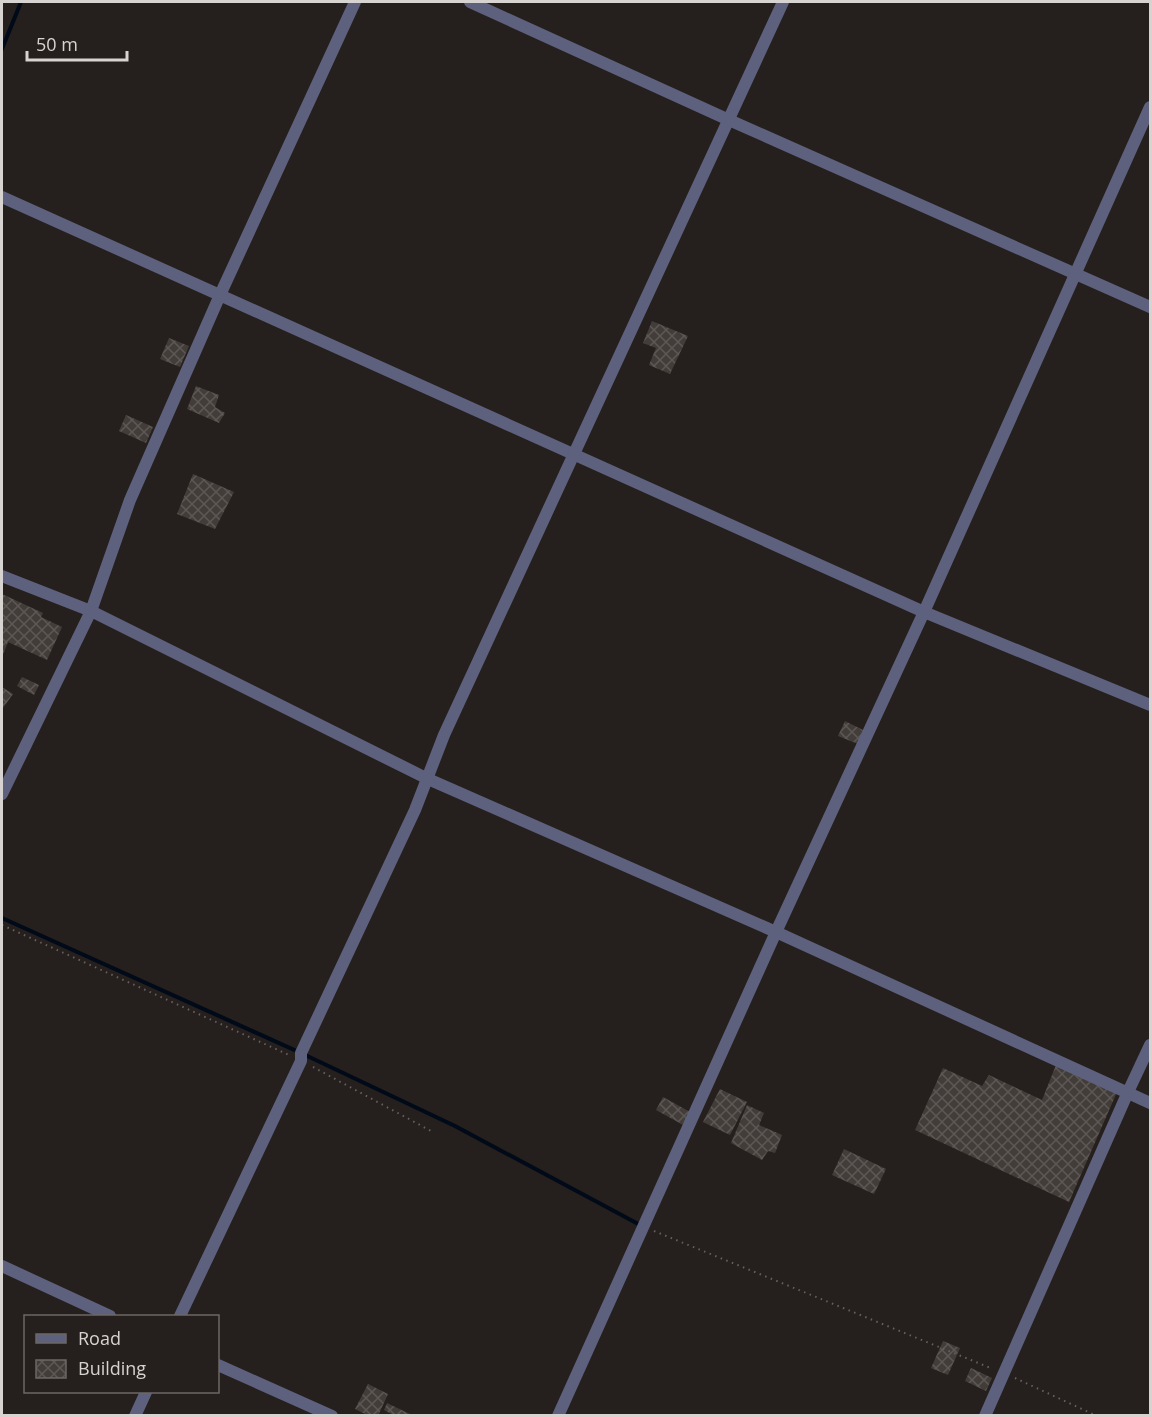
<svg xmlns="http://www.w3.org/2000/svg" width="1152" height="1417" font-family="'Open Sans',sans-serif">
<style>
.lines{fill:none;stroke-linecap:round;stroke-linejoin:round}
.stream{stroke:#000a18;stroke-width:4}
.building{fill:url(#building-cross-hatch)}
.path{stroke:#66605e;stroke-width:2;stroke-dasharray:1.5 4.5;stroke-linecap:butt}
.minor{stroke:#5d617e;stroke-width:12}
.tertiary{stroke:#5d617e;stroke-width:12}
</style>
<defs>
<pattern id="building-cross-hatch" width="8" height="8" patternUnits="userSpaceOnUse" patternTransform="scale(1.5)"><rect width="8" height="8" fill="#433d3a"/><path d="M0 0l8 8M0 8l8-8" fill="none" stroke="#5d5855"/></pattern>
</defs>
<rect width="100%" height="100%" fill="#251f1d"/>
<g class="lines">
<!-- stream -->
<g class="stream">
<path d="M2,49l19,-47"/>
<path d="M2,918l299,135 154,73 187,100"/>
</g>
</g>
<!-- building -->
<g class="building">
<path d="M652,321l36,15 -18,38 -21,-9 7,-17 -13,-5z"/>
<path d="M169,338l20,8 -9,21 -20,-8z"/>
<path d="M196,386l23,9 -4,12 10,6 -6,10 -32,-14z"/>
<path d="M126,415l27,12 -7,16 -27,-12z"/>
<path d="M193,474l41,18 -19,37 -38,-15z"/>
<path d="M2,594l41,19 -2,4 21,10 -15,33 -39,-18 -6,15z"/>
<path d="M22,677l17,8 -5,10 -17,-9z"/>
<path d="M2,687l11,7 -10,14 -1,-1z"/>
<path d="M845,721l18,9 -5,14 -20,-8z"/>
<path d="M1056,1065l61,27 -48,110 -154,-72 28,-62 39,18 7,-11 53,25z"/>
<path d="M720,1089l27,13 -17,33 -27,-13z"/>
<path d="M663,1097l29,16 -7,13 -29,-16z"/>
<path d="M747,1105l17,8 -5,12 23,10 -7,18 -7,-2 -6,9 -31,-17z"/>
<path d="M844,1149l42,20 -12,25 -42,-19z"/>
<path d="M943,1341l17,7 -12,27 -17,-7z"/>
<path d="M971,1368l21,10 -6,13 -21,-10z"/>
<path d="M368,1384l20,10 -10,22h-9l-14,-7z"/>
<path d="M387,1403l27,13h-19l-11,-6z"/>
</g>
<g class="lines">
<!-- path -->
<g class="path">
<path d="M2,925l287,130"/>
<path d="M313,1067l118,64"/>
<path d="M654,1231l339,138"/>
<path d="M1015,1378l82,38"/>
</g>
<!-- minor -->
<g class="minor">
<path d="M470,2l259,118 421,187"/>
<path d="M2,197l922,415 226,93"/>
<path d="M2,794l89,-183 39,-111 90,-205 135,-293"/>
<path d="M2,1266l108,50"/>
<path d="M180,1316l121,-255v-8l114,-243 29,-75 339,-733"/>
<path d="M218,1365l114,51"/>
<path d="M135,1416l11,-24"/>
<path d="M558,1416l218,-484 148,-320 226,-505"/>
<path d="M985,1416l143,-324 22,-47"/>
</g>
<!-- tertiary -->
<path class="tertiary" d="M2,576l89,35 337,168 348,153 374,171"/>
</g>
<!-- border -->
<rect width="1152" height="1417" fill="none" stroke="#d7d3d1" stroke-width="6"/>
<!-- legend -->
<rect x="24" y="1315" width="195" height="78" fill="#251f1d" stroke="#6c6765" stroke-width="1.5"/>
<rect x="36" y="1334" width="30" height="9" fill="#5d617e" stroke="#6c6765" stroke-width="1.5"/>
<text x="78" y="1345" font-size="18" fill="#d7d3d1">Road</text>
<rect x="36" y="1360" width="30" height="18" fill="url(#building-cross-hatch)" stroke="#6c6765" stroke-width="1.5"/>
<text x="78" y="1375" font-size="18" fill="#d7d3d1">Building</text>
<!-- scale -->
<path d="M27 51v9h100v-9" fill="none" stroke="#d7d3d1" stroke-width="3"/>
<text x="36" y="51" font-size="18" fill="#d7d3d1" stroke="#251f1d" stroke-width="4.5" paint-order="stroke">50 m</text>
</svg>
